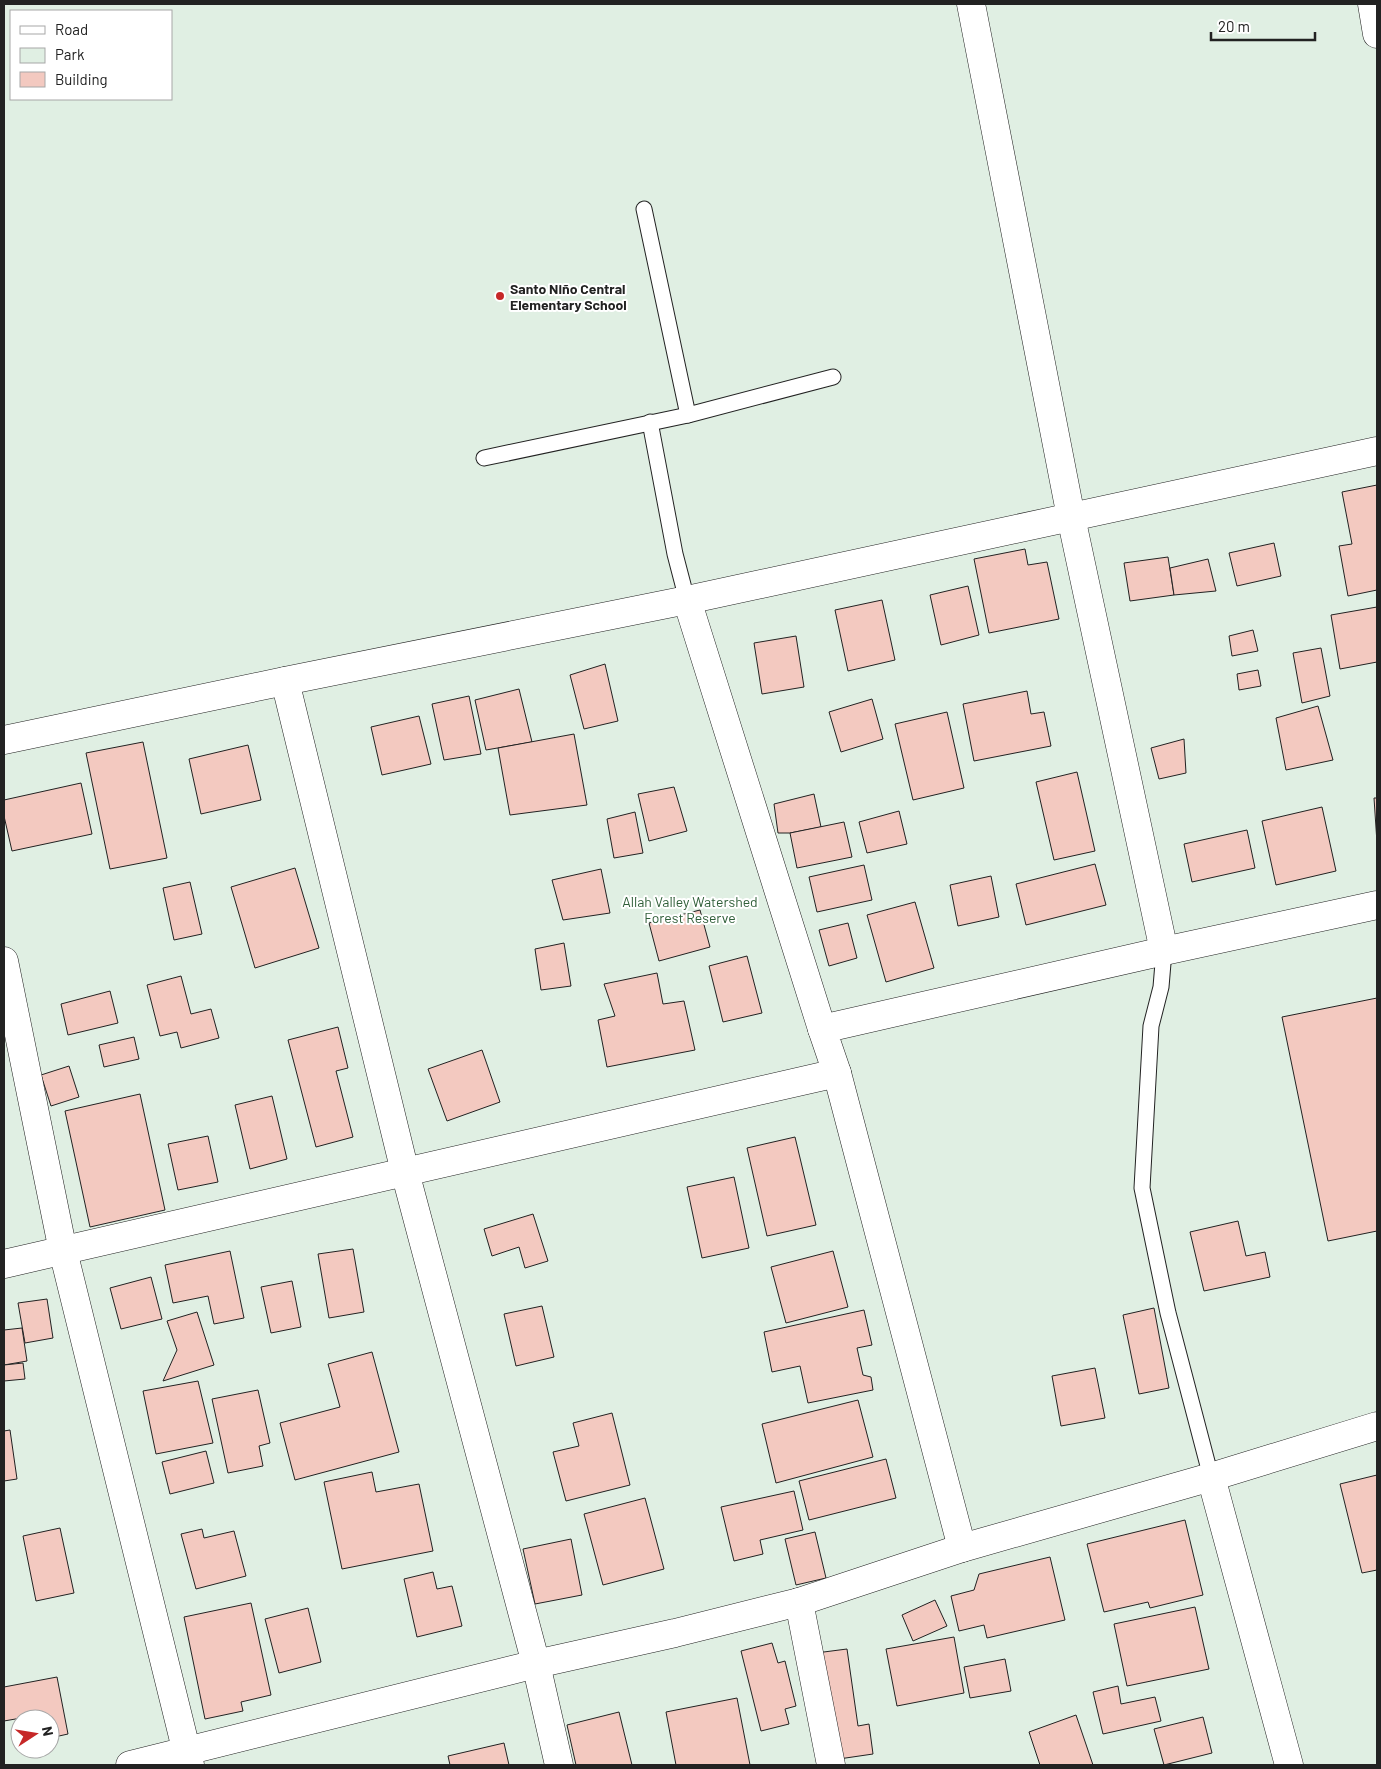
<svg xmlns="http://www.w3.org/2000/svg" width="1381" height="1769" font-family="Barlow,sans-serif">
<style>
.green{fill:#e0efe3;stroke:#6f6f6f;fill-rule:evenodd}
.building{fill:#f3c9c0;stroke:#222}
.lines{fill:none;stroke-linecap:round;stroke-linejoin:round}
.lane-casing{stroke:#222;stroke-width:17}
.street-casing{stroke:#222;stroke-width:29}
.secondary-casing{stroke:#222;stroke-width:29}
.lane{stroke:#fff;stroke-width:15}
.street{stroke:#fff;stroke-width:28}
.secondary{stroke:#fff;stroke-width:28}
.poi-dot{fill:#c62828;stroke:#fff;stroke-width:2}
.labels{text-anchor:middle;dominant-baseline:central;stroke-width:4;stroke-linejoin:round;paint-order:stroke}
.poi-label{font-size:14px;font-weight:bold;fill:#222;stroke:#fff;text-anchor:start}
.park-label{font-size:14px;fill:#2f5e38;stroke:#fff}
</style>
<rect width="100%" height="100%" fill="#fff"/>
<!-- green -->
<path class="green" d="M4,4h1373v1761h-1373zM11,11h160v88h-160zM20,1719h30v30h-30z"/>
<!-- building -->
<g class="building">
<path d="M1377,485v105l-29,6 -9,-50 13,-2 -10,-52z"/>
<path d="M1274,543l7,33 -44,10 -8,-33z"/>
<path d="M1025,549l3,16 19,-3 12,57 -70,14 -15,-74z"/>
<path d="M1168,557l6,38 -44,6 -6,-38z"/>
<path d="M1208,559l8,32 -42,4 -4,-27z"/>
<path d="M968,586l11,49 -38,10 -11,-50z"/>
<path d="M882,600l13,60 -47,11 -13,-61z"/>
<path d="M1377,607v55l-37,7 -9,-54z"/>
<path d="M1253,630l5,21 -26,5 -3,-20z"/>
<path d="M796,636l8,51 -42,7 -8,-51z"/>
<path d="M1321,648l9,48 -28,7 -9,-50z"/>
<path d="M605,664l13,57 -34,8 -14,-54z"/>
<path d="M1258,670l3,16 -22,4 -2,-16z"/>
<path d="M519,689l13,53 -46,8 -11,-50z"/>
<path d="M1027,691l4,23 13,-2 7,34 -77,15 -11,-57z"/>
<path d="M469,696l12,58 -37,6 -12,-56z"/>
<path d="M872,699l11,40 -42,13 -12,-40z"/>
<path d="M1318,706l15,54 -47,10 -10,-52z"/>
<path d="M947,712l17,76 -51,12 -18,-76z"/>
<path d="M419,716l12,48 -49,11 -11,-48z"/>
<path d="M574,734l13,71 -77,10 -12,-67z"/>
<path d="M1184,739l2,34 -27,6 -8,-31z"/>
<path d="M143,742l24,116 -57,11 -24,-116z"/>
<path d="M248,745l13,55 -60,14 -12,-55z"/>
<path d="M1077,772l18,79 -41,9 -18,-78z"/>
<path d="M81,783l11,51 -80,17 -8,-35v-16z"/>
<path d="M674,787l13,44 -38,10 -11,-47z"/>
<path d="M814,794l7,33 -31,6h-12l-4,-29z"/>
<path d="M1374,798h3v45z"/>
<path d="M1322,807l14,64 -60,14 -14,-64z"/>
<path d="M899,811l8,33 -40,9 -8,-31z"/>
<path d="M635,812l8,41 -29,5 -7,-39z"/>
<path d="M844,822l8,35 -55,11 -7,-35z"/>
<path d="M1247,830l8,38 -63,14 -8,-38z"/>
<path d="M1095,864l11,41 -80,20 -10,-41z"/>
<path d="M864,865l8,35 -55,12 -8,-35z"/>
<path d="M295,868l24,80 -64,20 -24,-81z"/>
<path d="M601,869l9,44 -47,7 -11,-40z"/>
<path d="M991,876l8,41 -41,9 -8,-41z"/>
<path d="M190,882l12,52 -28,6 -11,-52z"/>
<path d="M915,902l19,66 -48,14 -19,-67z"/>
<path d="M700,910l10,37 -51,14 -10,-38z"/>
<path d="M848,923l9,35 -28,8 -10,-36z"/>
<path d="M564,943l7,43 -30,4 -6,-41z"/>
<path d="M747,956l15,57 -39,9 -14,-56z"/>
<path d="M657,973l6,31 21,-3 11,49 -88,17 -9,-47 17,-4 -11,-32z"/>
<path d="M181,976l10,38 20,-5 8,29 -38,10 -4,-16 -17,4 -13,-51z"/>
<path d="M110,991l8,32 -50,12 -7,-31z"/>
<path d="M1377,998v233l-49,10 -46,-224z"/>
<path d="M338,1027l10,41 -12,3 17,66 -37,10 -28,-107z"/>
<path d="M134,1037l5,22 -35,8 -5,-22z"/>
<path d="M482,1050l18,52 -53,19 -19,-52z"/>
<path d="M69,1066l10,31 -28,9 -10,-31z"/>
<path d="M140,1094l25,116 -75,17 -25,-116z"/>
<path d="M272,1096l15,63 -37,10 -15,-64z"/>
<path d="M208,1136l10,46 -40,8 -10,-46z"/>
<path d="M795,1137l21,88 -49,11 -20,-88z"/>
<path d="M734,1177l15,71 -47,10 -15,-71z"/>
<path d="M533,1214l15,47 -23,7 -6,-21 -27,9 -8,-27z"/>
<path d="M1238,1221l8,35 19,-4 5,25 -66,14 -14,-59z"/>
<path d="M353,1249l11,63 -35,6 -11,-64z"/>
<path d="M230,1251l14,67 -30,6 -6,-28 -35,7 -8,-38z"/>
<path d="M833,1251l15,56 -62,16 -15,-56z"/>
<path d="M151,1277l11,42 -41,10 -11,-41z"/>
<path d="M292,1281l9,46 -30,6 -10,-46z"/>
<path d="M47,1299l6,39 -28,5 -7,-40z"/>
<path d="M542,1306l12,51 -38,9 -12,-52z"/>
<path d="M1154,1308l15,80 -30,6 -16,-79z"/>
<path d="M864,1310l8,35 -15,3 6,27 8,2 2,13 -65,13 -8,-37 -28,6 -8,-40z"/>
<path d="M197,1312l17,53 -51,16 14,-31 -10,-29z"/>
<path d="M22,1328l5,33 -23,4v-35z"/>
<path d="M372,1352l27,100 -104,28 -15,-57 60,-16 -12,-43z"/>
<path d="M23,1363l2,16 -21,2v-16z"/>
<path d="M1095,1368l10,50 -44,8 -9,-50z"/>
<path d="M198,1381l15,62 -57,11 -13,-63z"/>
<path d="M258,1390l12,53 -11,3 4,20 -35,7 -16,-74z"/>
<path d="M858,1400l15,57 -97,26 -14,-59z"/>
<path d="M612,1413l18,72 -64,16 -13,-49 26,-6 -6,-23z"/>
<path d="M10,1430l7,49 -13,2v-50z"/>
<path d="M206,1451l8,32 -44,11 -8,-32z"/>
<path d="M886,1459l10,39 -87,22 -10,-39z"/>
<path d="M372,1472l4,20 43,-8 14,67 -91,18 -18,-87z"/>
<path d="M1377,1475v95l-15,3 -22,-89z"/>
<path d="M794,1491l9,39 -43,10 3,14 -29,7 -13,-54z"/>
<path d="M645,1498l19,71 -61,16 -19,-71z"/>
<path d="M1185,1520l18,75 -53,13 -2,-6 -44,10 -17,-68z"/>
<path d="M60,1528l14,65 -38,8 -13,-65z"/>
<path d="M202,1529l2,9 30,-7 12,45 -50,13 -15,-55z"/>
<path d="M815,1532l11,46 -30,7 -11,-46z"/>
<path d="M571,1539l11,56 -47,9 -12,-55z"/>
<path d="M1050,1557l15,63 -78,18 -3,-13 -25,6 -8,-35 23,-6 5,-16z"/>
<path d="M433,1572l4,17 15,-3 10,40 -45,11 -13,-58z"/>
<path d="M935,1600l12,26 -34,15 -11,-26z"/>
<path d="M251,1603l20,92 -30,7 2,9 -38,8 -21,-102z"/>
<path d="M1195,1607l14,62 -82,17 -13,-62z"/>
<path d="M308,1608l13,54 -42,11 -14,-54z"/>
<path d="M954,1637l10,56 -67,13 -11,-57z"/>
<path d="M772,1643l6,20 7,-2 11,45 -11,3 4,15 -28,7 -20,-80z"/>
<path d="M847,1649l11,77 11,-2 4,30 -41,6 -16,-107z"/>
<path d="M1005,1659l6,32 -41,7 -6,-31z"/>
<path d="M57,1677l11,57 -18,4v-19h-23v-2l-23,4v-34z"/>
<path d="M1118,1686l3,18 34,-7 6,24 -58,13 -10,-42z"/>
<path d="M737,1698l13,67h-74l-10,-53z"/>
<path d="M619,1712l13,53h-56l-9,-40z"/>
<path d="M1076,1715l17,50h-53l-11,-33z"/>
<path d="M1203,1717l9,36 -48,12 -10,-36z"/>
<path d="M504,1743l5,22h-59l-2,-9z"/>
</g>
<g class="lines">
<defs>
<g id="lane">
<path d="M644,209l44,206"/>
<path d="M650,422l25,132 12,46"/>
<path d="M484,458l204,-43 145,-38"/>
<path d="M1164,951l-3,36 -10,39 -9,162 26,125 43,164"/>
</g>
<g id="street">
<path d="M971,4l100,513 93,434"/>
<path d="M1372,4l5,30"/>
<path d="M687,600l135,429"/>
<path d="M285,681l120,491 131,492 23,101"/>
<path d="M4,961l59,290 127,514"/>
<path d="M4,1264l833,-191"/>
<path d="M1211,1477l78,288"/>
<path d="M962,1548l-125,-475 -15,-44 342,-78 213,-46"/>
<path d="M799,1602l32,163"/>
</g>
<g id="secondary">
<path d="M4,740l281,-59 402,-81 690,-149"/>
<path d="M130,1765l406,-101 139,-31 124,-31 163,-54 249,-71 166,-51"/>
</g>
</defs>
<!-- lane casing -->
<use href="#lane" class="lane-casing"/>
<!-- street casing -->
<use href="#street" class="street-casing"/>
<!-- secondary casing -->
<use href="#secondary" class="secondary-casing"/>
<!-- lane -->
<use href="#lane" class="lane"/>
<!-- street -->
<use href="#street" class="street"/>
<!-- secondary -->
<use href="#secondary" class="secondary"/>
</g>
<!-- markers -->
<circle class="poi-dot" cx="500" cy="296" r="5"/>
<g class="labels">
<!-- poi labels -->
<g class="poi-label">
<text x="510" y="288">Santo Niño Central<tspan x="510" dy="16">Elementary School</tspan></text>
</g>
<!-- park labels -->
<g class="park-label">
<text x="690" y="901">Allah Valley Watershed<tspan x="690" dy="16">Forest Reserve</tspan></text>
</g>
</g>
<!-- border -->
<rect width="1381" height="1769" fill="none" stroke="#222222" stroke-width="10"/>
<!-- legend -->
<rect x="10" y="10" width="162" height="90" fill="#ffffff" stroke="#a7a7a7"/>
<rect x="20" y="26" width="25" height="8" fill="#ffffff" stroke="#a7a7a7"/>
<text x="55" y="35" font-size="15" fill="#222222">Road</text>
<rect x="20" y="48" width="25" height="15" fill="#e0efe3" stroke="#a7a7a7"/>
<text x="55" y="60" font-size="15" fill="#222222">Park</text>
<rect x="20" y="72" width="25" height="15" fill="#f3c9c0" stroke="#a7a7a7"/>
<text x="55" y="85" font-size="15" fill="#222222">Building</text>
<!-- north arrow -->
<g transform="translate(35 1734) rotate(78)"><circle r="24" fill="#ffffff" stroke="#a7a7a7"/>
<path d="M0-4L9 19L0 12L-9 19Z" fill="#c62828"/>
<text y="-8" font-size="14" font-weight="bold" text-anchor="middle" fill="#222222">N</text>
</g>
<!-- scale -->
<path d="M1211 32v8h104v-8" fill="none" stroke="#222222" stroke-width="2.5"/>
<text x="1218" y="32" font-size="15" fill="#222222" stroke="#ffffff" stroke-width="4" paint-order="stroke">20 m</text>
</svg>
